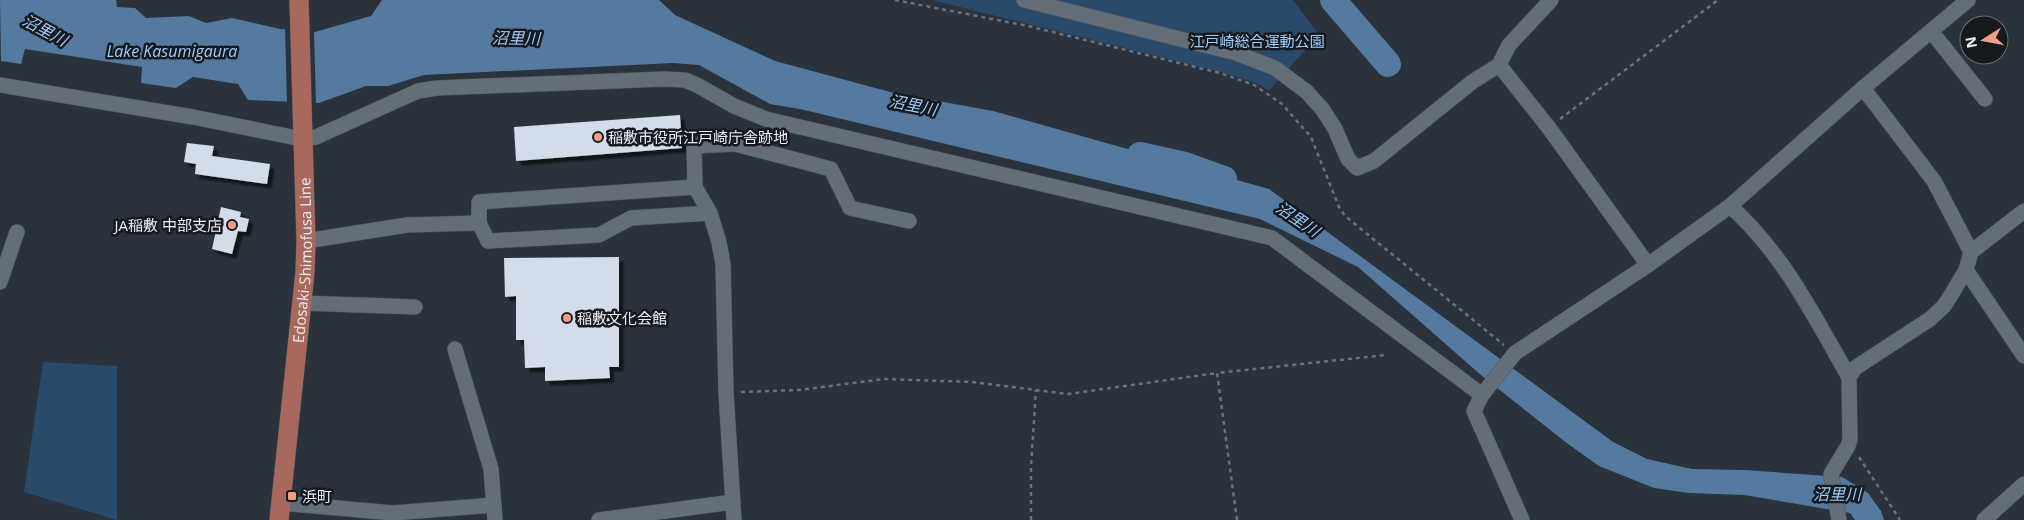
<svg xmlns="http://www.w3.org/2000/svg" width="2024" height="520" font-family="'Open Sans','Noto Sans JP',sans-serif">
<style>
.green{fill:#2a4a6b}
.water{fill:#557a9f}
.pier{fill:#2a333c}
.lines{fill:none;stroke-linecap:round;stroke-linejoin:round}
.river{stroke:#557a9f;stroke-width:26}
.building{fill:#d2dde9;filter:url(#shadow)}
.minor-casing{stroke:#4a5159;stroke-width:16}
.major-casing{stroke:#4a5159;stroke-width:20}
.path{stroke:#6a727a;stroke-width:2.5;stroke-dasharray:4 4;stroke-linecap:butt}
.minor{stroke:#646e79;stroke-width:15}
.major{stroke:#a8695c;stroke-width:19}
.poi-dot{fill:#f49e87;stroke:#161a1e;stroke-width:2}
.labels{text-anchor:middle;dominant-baseline:central;stroke-width:5;stroke-linejoin:round;paint-order:stroke}
.park-label{font-size:15px;fill:#a1cefd;stroke:#161a1e}
.poi-label{font-size:15px;fill:#e8eef4;stroke:#161a1e;text-anchor:start}
.street-label{font-size:15px;fill:#e8eef4;stroke:#161a1e}
.water-label{font-size:16px;font-style:italic;fill:#9fcbfa;stroke:#161a1e}
</style>
<defs>
<filter id="shadow"><feDropShadow dx="4.5" dy="4.5" stdDeviation="1" flood-color="#0009"/></filter>
</defs>
<rect width="100%" height="100%" fill="#2a333c"/>
<!-- green -->
<g class="green">
<path d="M932,0h361l26,35 -50,55 -13,-7 -35,-11z"/>
<path d="M43,362l74,4v154l-93,-28z"/>
</g>
<!-- water -->
<path class="water" d="M0,0h116l1,7 18,1 11,10 43,-2 17,7 26,-5 48,11 35,3 56,-16 11,-16h277l16,15 100,46 119,32 99,18 276,78 344,253 34,17 45,10 53,1 97,7 26,16 13,18 3,9h-29l-5,-7 -106,-18 -55,-2 -35,-5 -55,-22 -31,-22 -86,-68 -124,-109 -98,-48 -460,-110 -30,-5 -71,-39 -26,-2 -249,12 -36,11h-22l-47,17 -71,-3 -10,-16 -45,-7 -17,11 -35,-5 1,-16 -117,-18 -4,15 -20,-3z"/>
<!-- pier -->
<path class="pier" d="M285,27l29,3 2,76h-29z"/>
<g class="lines">
<!-- river -->
<g class="river">
<path d="M1333,0l55,64"/>
<path d="M1140,155l45,10 39,14"/>
</g>
</g>
<!-- building -->
<g class="building">
<path d="M680,115l2,33 -166,13 -2,-34z"/>
<path d="M187,143l27,3 -2,10 58,8 -3,20 -72,-10 1,-10 -12,-2z"/>
<path d="M221,207l20,5 -1,5 9,2 -3,13 -8,-1 -6,23 -20,-5z"/>
<path d="M619,257v110h-10l1,11 -65,3v-14l-20,1 -1,-28h-8v-44l-11,1 -1,-39z"/>
</g>
<g class="lines">
<defs>
<g id="minor">
<path d="M1024,0l212,53 39,15 32,24 16,18 12,19 13,30 9,9 17,-7 98,-79 27,-17 10,-20 42,-45"/>
<path d="M1931,31l54,68"/>
<path d="M1499,65l50,63 99,137"/>
<path d="M0,85l193,32 109,22 14,-2 102,-46 19,-3 227,-9 21,1 12,5 37,21 32,13 506,119 210,157"/>
<path d="M1863,88l71,93 37,71"/>
<path d="M695,187l-1,-41 41,-2 96,25 19,39 59,13"/>
<path d="M1730,206c53,47 84,110 119,171"/>
<path d="M710,213l-79,5 -32,17 -111,6 -9,-18v-21l216,-15 15,26 9,29 4,22 3,129 8,127"/>
<path d="M306,241l101,-16 72,-2"/>
<path d="M1966,270l58,86"/>
<path d="M0,282l17,-50"/>
<path d="M302,303l113,4"/>
<path d="M455,349l36,120 4,51"/>
<path d="M281,503l112,10 101,-8"/>
<path d="M599,520l134,-18"/>
<path d="M1522,520l-48,-109 8,-16 33,-42 133,-88 82,-59 133,-118 105,-88"/>
<path d="M1839,520l-8,-46 17,-28 2,-7 -1,-62 6,-9 75,-49 14,-13 7,-11 15,-25 5,-18 53,-41"/>
<path d="M1984,520l40,-36"/>
</g>
<g id="major">
<path id="s1" d="M279,520l26,-248 1,-31 -7,-241"/>
</g>
</defs>
<!-- minor casing -->
<use href="#minor" class="minor-casing"/>
<!-- major casing -->
<use href="#major" class="major-casing"/>
<!-- path -->
<g class="path">
<path d="M895,0l133,26 192,47 34,12 28,19 29,33 28,70 6,9 159,129"/>
<path d="M1560,119l158,-119"/>
<path d="M741,392l58,-2 85,-11 88,3 96,12 149,-21"/>
<path d="M1859,457l41,63"/>
<path d="M1031,520v-54l5,-76"/>
<path d="M1237,520l-20,-147 169,-18"/>
</g>
<!-- minor -->
<use href="#minor" class="minor"/>
<!-- major -->
<use href="#major" class="major"/>
</g>
<!-- markers -->
<g class="poi-dot">
<circle cx="598" cy="137" r="5"/>
<circle cx="232" cy="225" r="5"/>
<circle cx="567" cy="318" r="5"/>
<rect x="287" y="491" width="10" height="10" rx="2.5"/>
</g>
<g class="labels">
<!-- park labels -->
<g class="park-label">
<text x="1257" y="41">江戸崎総合運動公園</text>
</g>
<!-- poi labels -->
<g class="poi-label">
<text x="608" y="137">稲敷市役所江戸崎庁舎跡地</text>
<text x="222" y="225" text-anchor="end">JA稲敷 中部支店</text>
<text x="577" y="318">稲敷文化会館</text>
<text x="302" y="496">浜町</text>
</g>
<!-- street labels -->
<g class="street-label">
<text stroke="none"><textPath href="#s1" startOffset="261">Edosaki-Shimofusa Line</textPath></text>
</g>
<!-- water labels -->
<g class="water-label">
<text transform="translate(45 30) rotate(28)">沼里川</text>
<text transform="translate(516 38) rotate(1)">沼里川</text>
<text x="172" y="51">Lake Kasumigaura</text>
<text transform="translate(913 105) rotate(11)">沼里川</text>
<text transform="translate(1298 219) rotate(34)">沼里川</text>
<text x="1837" y="494">沼里川</text>
</g>
</g>
<!-- north arrow -->
<g transform="translate(1984 40) rotate(259)"><circle r="24" fill="#161a1e" stroke="#6a6f74"/>
<path d="M0-4L9 19L0 12L-9 19Z" fill="#f49e87"/>
<text y="-8" font-size="14" font-weight="bold" text-anchor="middle" fill="#e8eef4">N</text>
</g>
</svg>
